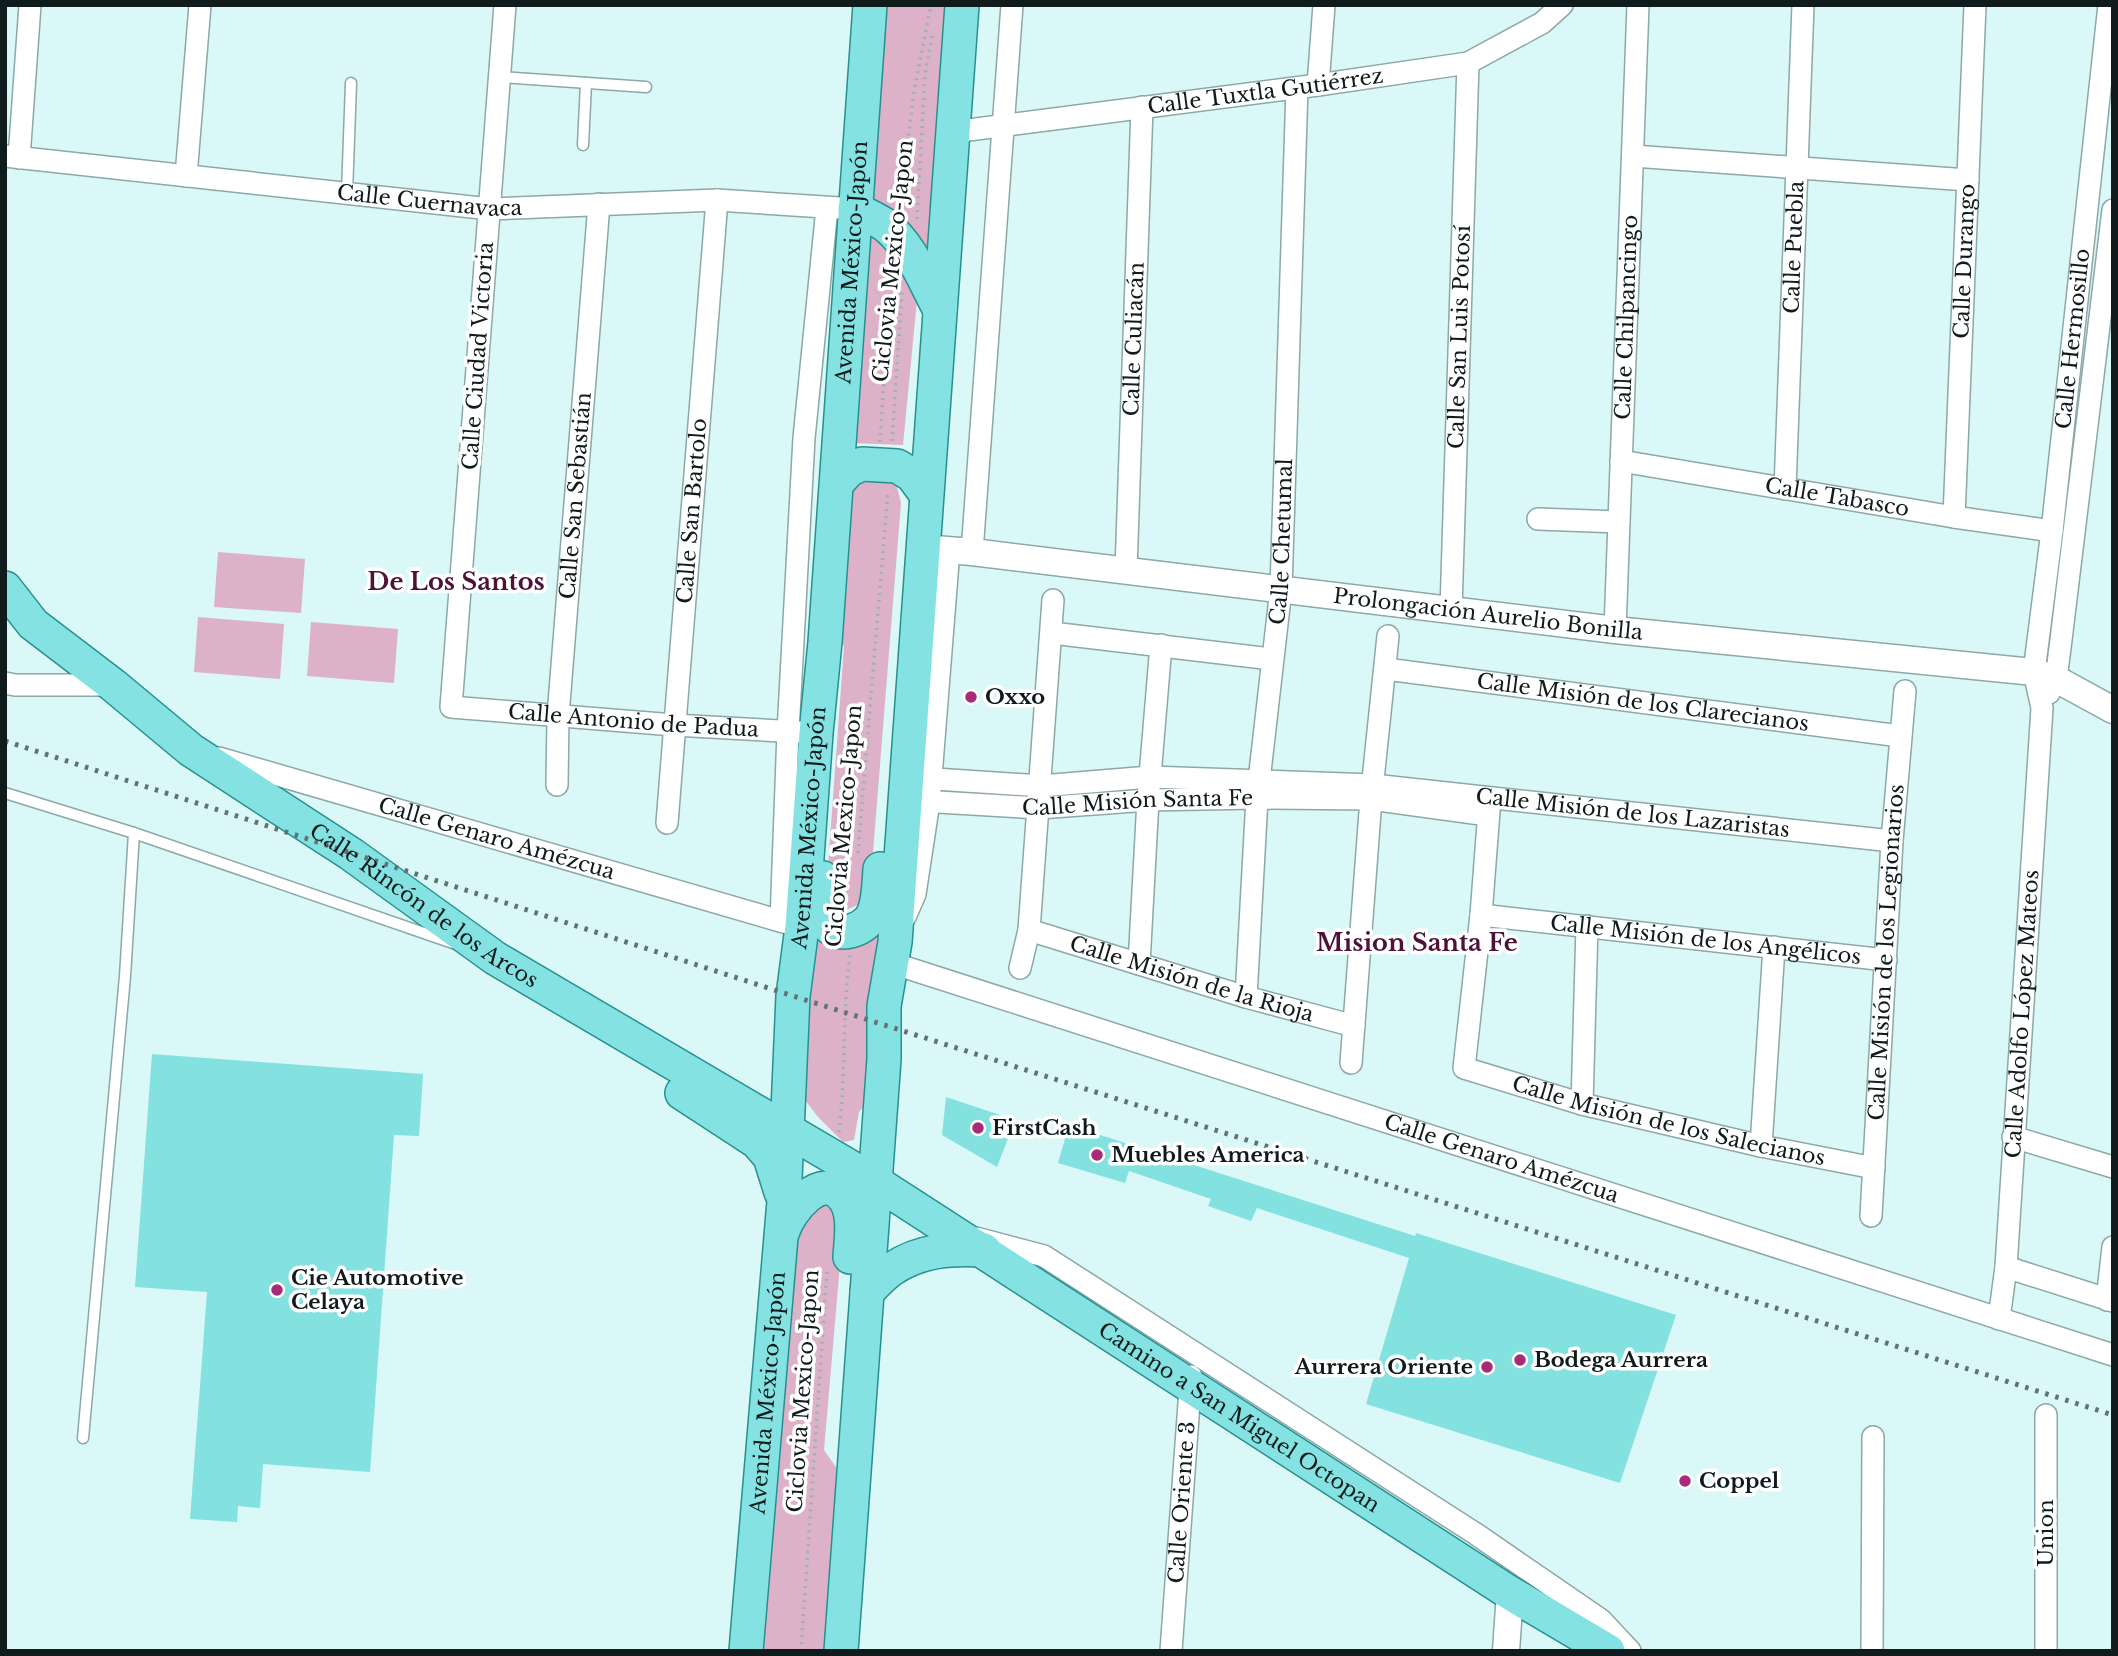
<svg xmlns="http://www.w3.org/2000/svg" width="2118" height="1656" font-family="'Libre Baskerville',serif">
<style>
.green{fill:#ddb2c8}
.building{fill:#83e1e0}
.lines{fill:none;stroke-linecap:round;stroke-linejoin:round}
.service-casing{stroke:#8ca8a8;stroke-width:13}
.minor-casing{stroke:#8ca8a8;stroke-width:24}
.tertiary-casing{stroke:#8ca8a8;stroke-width:29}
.primary-casing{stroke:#27908f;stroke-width:36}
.path{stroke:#9ab2b2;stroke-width:3.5;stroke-dasharray:2 5;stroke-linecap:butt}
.service{stroke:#fff;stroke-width:10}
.minor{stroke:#fff;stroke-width:21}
.tertiary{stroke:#fff;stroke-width:26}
.primary{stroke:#85e2e2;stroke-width:33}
.rail{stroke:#607372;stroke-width:5;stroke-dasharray:3.5 7;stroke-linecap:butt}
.poi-dot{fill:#a82a7a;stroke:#fff;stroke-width:2.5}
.labels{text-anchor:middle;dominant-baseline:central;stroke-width:7;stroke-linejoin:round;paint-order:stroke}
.street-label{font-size:21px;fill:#101b1b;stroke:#fff}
.poi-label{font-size:21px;font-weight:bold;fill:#101b1b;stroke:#fff;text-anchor:start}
.quarter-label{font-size:24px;font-weight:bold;fill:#4e1137;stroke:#fff}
</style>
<rect width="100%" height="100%" fill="#d9f8f7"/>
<!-- green -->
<g class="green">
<path d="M882,5h68l-22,258 -60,-60z"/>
<path d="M864,227l37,36 16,37 -14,145 -53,-2z"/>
<path d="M865,477l31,6 5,20 -29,362 -10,38 -27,12 -9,-21 18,-248 -10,-10 12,-146z"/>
<path d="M218,552l87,7 -4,54 -87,-6z"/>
<path d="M198,617l86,7 -4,55 -86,-7z"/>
<path d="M311,622l87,7 -4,54 -87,-7z"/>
<path d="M881,918l-12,182 -10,12 -5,28 -11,2 -25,-25 -16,-21 10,-154 22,-2z"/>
<path d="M833,1202l11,16 -20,232 14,20 -13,181h-63l27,-414 32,-33z"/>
</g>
<!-- building -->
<g class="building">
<path d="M152,1054l271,20 -4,62 -25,-1 -24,337 -107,-8 -3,44 -22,-2 -1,16 -47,-3 17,-227 -72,-5z"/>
<path d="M946,1097l69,23 -18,47 -55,-32z"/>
<path d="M1069,1125l346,111 1,-3 260,82 -56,168 -254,-79 43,-146 -152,-50 -6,13 -43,-15 3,-7 -82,-28 -4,12 -67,-20z"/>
</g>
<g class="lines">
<defs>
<g id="service">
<path d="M500,77l146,10"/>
<path d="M583,145l3,-62"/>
<path d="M347,193l4,-110"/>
<path d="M5,793l129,40 319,110"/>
<path d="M83,1438l42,-462 9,-143"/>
</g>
<g id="minor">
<path id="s1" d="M505,5l-54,702 223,18 142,8"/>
<path d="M1318,85l6,-80"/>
<path id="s2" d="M953,132l365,-47 150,-22 74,-40 20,-18"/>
<path id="s3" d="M5,156l485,53 227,-9 138,9"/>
<path d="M1633,156l335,24"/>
<path d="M19,158l11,-153"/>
<path d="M186,176l14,-171"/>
<path id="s4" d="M1621,461l333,56 98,14"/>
<path id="s5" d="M1785,489l18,-484"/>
<path id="s6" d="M1954,517l21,-512"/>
<path d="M1538,519l81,3"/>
<path d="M972,552l40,-547"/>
<path id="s7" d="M1126,570l16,-463"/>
<path id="s8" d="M1451,610l17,-547"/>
<path id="s9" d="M1615,630l23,-625"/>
<path d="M1052,633l220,26"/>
<path id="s10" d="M1386,669l514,67"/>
<path d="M5,683l10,2h98"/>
<path d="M2049,693l7,-14 5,-39 52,-430"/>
<path id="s11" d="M219,758l575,167"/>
<path id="s12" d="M905,777l136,9 109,-9 223,8 519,56"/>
<path id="s13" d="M557,785l1,-69 41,-512"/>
<path id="s14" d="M1490,798l-9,117 -17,153 118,36 179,42 113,22"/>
<path id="s15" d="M904,800l135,8 109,-8 109,-2 114,1 117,16"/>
<path id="s16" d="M667,823l50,-623"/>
<path id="s17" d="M1481,915l405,45"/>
<path d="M905,917l10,-23 14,-92 20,-252"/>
<path d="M781,921l7,-189 16,-294 23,-230"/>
<path id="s18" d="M1029,930l217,67 108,29"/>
<path id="s19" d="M892,963l1221,392"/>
<path d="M1139,964l9,-164 13,-155"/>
<path d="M1020,968l9,-38 24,-330"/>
<path id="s20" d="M1246,997l11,-199 24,-209 16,-501"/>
<path d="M1351,1063l20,-264 17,-163"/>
<path d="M1582,1104l5,-178"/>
<path d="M2013,1137l100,30"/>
<path d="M1761,1146l13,-199"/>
<path id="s21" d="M1871,1216l21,-375 13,-150"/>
<path d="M976,1238l68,18 432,278 125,86 29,31"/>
<path d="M2006,1267l107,34"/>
<path d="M2107,1300l6,-53"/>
<path id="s22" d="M1999,1319l7,-52 36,-559 -8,-36 18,-141 57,-526"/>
<path d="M2046,1415v236"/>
<path id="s23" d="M1171,1651l20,-275"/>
<path d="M1872,1651l1,-214"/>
</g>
<g id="tertiary">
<path id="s24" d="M922,548l50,4 643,78 419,42 22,7 57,31"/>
<path d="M1506,1651l4,-58"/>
</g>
<g id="primary">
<path d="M855,209c10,5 21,10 30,16 27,21 39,56 55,85"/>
<path d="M837,483l12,-13 13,-6 35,2 15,9 14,19"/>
<path id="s25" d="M5,588l28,36 80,61 78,65 160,104 144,104 379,223 636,412 98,58"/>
<path d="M823,878c-1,14 -5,32 2,44 12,19 42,8 49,-10 5,-13 5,-29 6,-43"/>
<path d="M682,1093l75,49 13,15 11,35"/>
<path d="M783,1231c6,-20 38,-61 60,-34 13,15 8,42 7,60"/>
<path d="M867,1292c8,-8 16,-17 25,-23 28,-19 60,-21 92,-19"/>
<path id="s26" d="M746,1651l38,-450 9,-205 9,-69 14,-194 9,-91 45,-637"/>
<path d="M841,1651l43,-592v-53l11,-64 67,-937"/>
</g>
</defs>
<!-- service casing -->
<use href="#service" class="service-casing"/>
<!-- minor casing -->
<use href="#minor" class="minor-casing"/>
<!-- tertiary casing -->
<use href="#tertiary" class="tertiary-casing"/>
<!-- primary casing -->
<use href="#primary" class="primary-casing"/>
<!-- path -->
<g class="path">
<path d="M900,205l14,-114 17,-86"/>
<path d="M917,219l8,-145 8,-42"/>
<path d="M892,441l10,-149"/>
<path d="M880,442l11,-171"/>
<path d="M858,853l30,-362"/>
<path d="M839,1132c7,-59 3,-118 11,-177"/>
<path d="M801,1651l26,-382"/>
</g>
<!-- service -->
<use href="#service" class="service"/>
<!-- minor -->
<use href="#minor" class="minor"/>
<!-- tertiary -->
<use href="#tertiary" class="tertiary"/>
<!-- primary -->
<use href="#primary" class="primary"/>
<!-- rail -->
<path class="rail" d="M5,741l788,255 1320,419"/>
</g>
<!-- markers -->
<g class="poi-dot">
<circle cx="971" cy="697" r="7"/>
<circle cx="978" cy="1128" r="7"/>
<circle cx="1097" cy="1155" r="7"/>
<circle cx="277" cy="1290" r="7"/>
<circle cx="1520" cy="1360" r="7"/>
<circle cx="1487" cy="1367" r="7"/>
<circle cx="1685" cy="1481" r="7"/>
</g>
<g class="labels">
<!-- street labels -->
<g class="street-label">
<text stroke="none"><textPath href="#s2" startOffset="315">Calle Tuxtla Gutiérrez</textPath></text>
<text stroke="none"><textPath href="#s3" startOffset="427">Calle Cuernavaca</textPath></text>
<text stroke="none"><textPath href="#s5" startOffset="242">Calle Puebla</textPath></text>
<text transform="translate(893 261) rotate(-84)">Ciclovia Mexico-Japon</text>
<text stroke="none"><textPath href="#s6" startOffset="256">Calle Durango</textPath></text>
<text stroke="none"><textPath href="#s26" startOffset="1393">Avenida México-Japón</textPath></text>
<text stroke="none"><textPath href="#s9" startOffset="313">Calle Chilpancingo</textPath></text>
<text stroke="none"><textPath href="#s8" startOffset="273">Calle San Luis Potosí</textPath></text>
<text stroke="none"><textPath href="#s7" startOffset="231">Calle Culiacán</textPath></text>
<text stroke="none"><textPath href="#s22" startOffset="985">Calle Hermosillo</textPath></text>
<text transform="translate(478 356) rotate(-86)">Calle Ciudad Victoria</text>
<text stroke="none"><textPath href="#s13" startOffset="290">Calle San Sebastián</textPath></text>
<text stroke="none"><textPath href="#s4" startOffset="219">Calle Tabasco</textPath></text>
<text stroke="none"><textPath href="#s16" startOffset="313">Calle San Bartolo</textPath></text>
<text stroke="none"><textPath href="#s20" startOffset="457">Calle Chetumal</textPath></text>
<text stroke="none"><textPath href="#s24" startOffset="570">Prolongación Aurelio Bonilla</textPath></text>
<text stroke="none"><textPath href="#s10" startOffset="259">Calle Misión de los Clarecianos</textPath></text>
<text stroke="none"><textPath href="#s1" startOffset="887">Calle Antonio de Padua</textPath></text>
<text stroke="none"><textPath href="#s15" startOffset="234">Calle Misión Santa Fe</textPath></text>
<text stroke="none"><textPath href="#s12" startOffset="730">Calle Misión de los Lazaristas</textPath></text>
<text transform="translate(844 826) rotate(-85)">Ciclovia Mexico-Japon</text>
<text stroke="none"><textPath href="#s26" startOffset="826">Avenida México-Japón</textPath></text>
<text stroke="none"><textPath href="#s11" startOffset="289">Calle Genaro Amézcua</textPath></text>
<text stroke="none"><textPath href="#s25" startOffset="528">Calle Rincón de los Arcos</textPath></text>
<text stroke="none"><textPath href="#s17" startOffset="226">Calle Misión de los Angélicos</textPath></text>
<text stroke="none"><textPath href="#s21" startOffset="264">Calle Misión de los Legionarios</textPath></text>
<text stroke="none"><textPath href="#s18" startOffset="170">Calle Misión de la Rioja</textPath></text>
<text stroke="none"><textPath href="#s22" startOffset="306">Calle Adolfo López Mateos</textPath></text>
<text stroke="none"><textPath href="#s14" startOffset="483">Calle Misión de los Salecianos</textPath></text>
<text stroke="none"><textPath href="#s19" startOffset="640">Calle Genaro Amézcua</textPath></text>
<text transform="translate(803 1391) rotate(-86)">Ciclovia Mexico-Japon</text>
<text stroke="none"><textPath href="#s26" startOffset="259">Avenida México-Japón</textPath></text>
<text stroke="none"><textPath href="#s25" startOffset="1491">Camino a San Miguel Octopan</textPath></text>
<text stroke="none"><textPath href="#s23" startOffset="149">Calle Oriente 3</textPath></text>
<text transform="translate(2046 1533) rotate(-90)">Union</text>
</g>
<!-- poi labels -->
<g class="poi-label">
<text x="985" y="697">Oxxo</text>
<text x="992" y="1128">FirstCash</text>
<text x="1111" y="1155">Muebles America</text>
<text x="291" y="1278">Cie Automotive<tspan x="291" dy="24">Celaya</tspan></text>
<text x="1534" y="1360">Bodega Aurrera</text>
<text x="1473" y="1367" text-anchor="end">Aurrera Oriente</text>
<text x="1699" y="1481">Coppel</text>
</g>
<!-- quarter labels -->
<g class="quarter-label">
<text x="456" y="581">De Los Santos</text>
<text x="1417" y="942">Mision Santa Fe</text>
</g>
</g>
<!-- border -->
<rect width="2118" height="1656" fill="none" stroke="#101b1b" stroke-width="14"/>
</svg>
